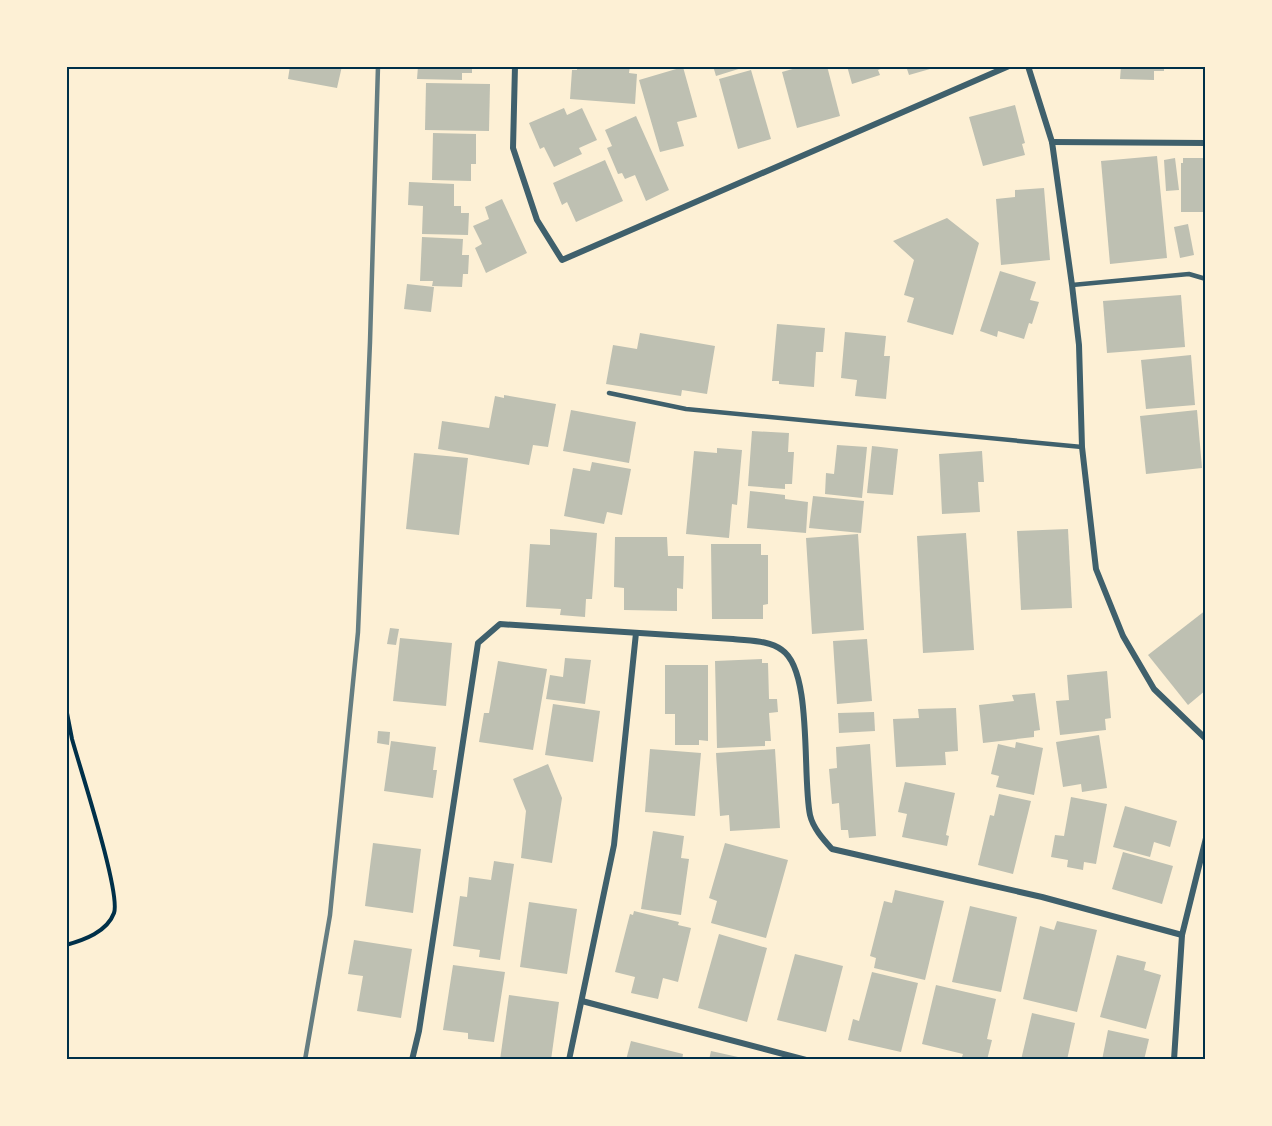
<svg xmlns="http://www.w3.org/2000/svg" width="1272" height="1126" font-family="Rubik,sans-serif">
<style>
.building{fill:#bec0b2}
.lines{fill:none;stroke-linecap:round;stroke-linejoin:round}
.path{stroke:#003049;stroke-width:4}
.service{stroke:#3f606c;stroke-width:4.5}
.minor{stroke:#3f606c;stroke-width:6}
.rail{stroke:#657d81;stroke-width:4.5}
.neatline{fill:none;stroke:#003049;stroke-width:2}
</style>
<rect width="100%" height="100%" fill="#fdf0d5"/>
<!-- building -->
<g class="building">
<path d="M290,66h52l-5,22 -49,-9z"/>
<path d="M418,66h54v7h-10v7l-45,-1z"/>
<path d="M577,66h53l-1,7 8,1 -2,30 -65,-5 2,-29h5z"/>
<path d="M713,66h32v1l-29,9z"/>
<path d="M803,66h24l13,50 -43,12 -15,-56z"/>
<path d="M847,66h41l-10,4 2,5 -28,9z"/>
<path d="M906,66h31v1l-28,8z"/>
<path d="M1121,66h43v5h-10v9l-34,-1z"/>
<path d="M683,67l14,50 -20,5 7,24 -24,6 -21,-72z"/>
<path d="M751,70l20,69 -33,10 -19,-70z"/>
<path d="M426,83l64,1 -1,47 -64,-1z"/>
<path d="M1015,105l10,38 -3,1 3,11 -42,11 -14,-49z"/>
<path d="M564,108l3,7 15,-7 15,32 -18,8 3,6 -28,13 -10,-20 -4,2 -11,-26z"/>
<path d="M636,116l33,74 -23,11 -11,-26 -10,4 -3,-6 -4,1 -11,-26 5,-2 -7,-16z"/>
<path d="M433,133l43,1v30h-5v17l-39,-1z"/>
<path d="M1157,156l10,102 -57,6 -9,-103z"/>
<path d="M1175,158l4,32 -13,1 -2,-31z"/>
<path d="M1183,158h23v54h-25v-49h2z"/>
<path d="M605,160l18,41 -47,21 -9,-20 -5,3 -9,-22z"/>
<path d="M409,182l45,2v22h7v7h8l-1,22 -46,-1 1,-28 -15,-1z"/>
<path d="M1044,188l6,72 -49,5 -5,-66 19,-2v-7z"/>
<path d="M502,199l25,54 -41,20 -11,-25 7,-4 -9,-18 16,-7 -4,-12z"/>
<path d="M947,218l32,25 -26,92 -46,-13 7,-24 -10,-3 10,-35 -21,-19z"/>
<path d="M1188,224l6,31 -14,3 -6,-31z"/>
<path d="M422,237l41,2 -1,16h7l-1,19h-5l-1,13 -30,-1 1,-5h-13z"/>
<path d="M1000,271l36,11 -6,18 9,2 -7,22 -3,-1 -5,16 -26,-8 -1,6 -17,-6z"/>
<path d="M407,284l27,3 -3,25 -27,-3z"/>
<path d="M1181,295l4,52 -78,6 -4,-52z"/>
<path d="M777,324l48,4 -2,24h-7l-2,35 -35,-3v-3h-7z"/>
<path d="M845,332l41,4 -2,20h6l-4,43 -31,-3 2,-16 -16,-2z"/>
<path d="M640,333l75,13 -8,48 -25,-4 -1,6 -75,-12 7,-39 24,4z"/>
<path d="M1191,355l4,50 -49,4 -5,-49z"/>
<path d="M504,395l52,9 -8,43 -15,-2 -4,20 -91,-16 4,-28 47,7 6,-32 9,2z"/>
<path d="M571,410l65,12 -7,41 -66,-12z"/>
<path d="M1197,410l5,58 -56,6 -6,-58z"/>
<path d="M752,431l37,2 -1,19h6l-2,32h-7v5l-37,-3z"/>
<path d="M837,445l30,2 -5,51 -37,-4 1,-21 8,1z"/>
<path d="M872,446l26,3 -5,46 -26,-2z"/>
<path d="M717,448l25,2 -5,55 -5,-1 -3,34 -43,-4 8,-83 23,2z"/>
<path d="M982,451l2,31h-6l2,30 -38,2 -3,-60z"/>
<path d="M414,453l54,5 -9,77 -53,-6z"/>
<path d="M592,462l39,7 -9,46 -15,-3 -3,12 -40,-8 9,-48 17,3z"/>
<path d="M750,491l35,4v4l23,3 -2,31 -59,-5z"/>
<path d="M813,496l51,5 -3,32 -52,-5z"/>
<path d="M550,529l47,4 -5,66h-6l-1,18 -25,-2 1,-6 -35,-2 4,-63 20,1z"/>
<path d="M1068,529l4,79 -51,2 -4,-79z"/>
<path d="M966,533l8,117 -51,3 -6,-117z"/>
<path d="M858,534l6,96 -52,4 -6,-96z"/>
<path d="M615,537h52l1,19h16l-1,33 -6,-1v23l-53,-1v-22l-10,-1z"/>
<path d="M711,544h50v11h7v49l-5,1v14h-51z"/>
<path d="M1206,610v80l-18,15 -40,-50z"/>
<path d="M390,628l9,1 -3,16 -9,-1z"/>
<path d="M400,638l52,5 -6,63 -53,-5z"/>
<path d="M867,639l5,62 -35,3 -4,-63z"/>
<path d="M565,658l26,2 -6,44 -39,-5 4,-24 13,2z"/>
<path d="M762,659v4h6l1,36h8l1,13 -9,1 2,28h-6v5l-48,2 -2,-87z"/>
<path d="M498,661l49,8 -14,81 -54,-8 5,-29h5z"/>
<path d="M665,665h43v76l-9,-1v5h-24v-31h-10z"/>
<path d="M1107,671l4,47 -6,1 1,11 -46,5 -4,-34 13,-1 -2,-25z"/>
<path d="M1035,693l5,37 -6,1v6l-51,6 -4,-38 35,-4 -2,-6z"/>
<path d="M553,704l47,7 -7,51 -48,-7z"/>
<path d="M956,708l2,43 -13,1 1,13 -50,2 -3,-48 26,-1 -1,-9z"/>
<path d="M874,712l1,19 -36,2 -1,-20z"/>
<path d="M378,731l12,1 -1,13 -12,-2z"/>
<path d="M1099,735l8,53 -25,4 -1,-8 -18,3 -7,-45z"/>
<path d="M391,741l45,6 -3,23h4l-4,28 -49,-7z"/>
<path d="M1016,742l27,6 -9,47 -38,-8 3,-11 -8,-2 7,-30 17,4z"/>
<path d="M870,744l6,92 -27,2 -1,-8h-7l-2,-27 -7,1 -3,-35 8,-1 -1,-21z"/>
<path d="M650,749l51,4 -6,63 -50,-4z"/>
<path d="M775,749l5,79 -50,3 -1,-16 -9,1 -4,-63z"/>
<path d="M548,764l14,34 -10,65 -31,-5 5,-47 -13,-32z"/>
<path d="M905,782l50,11 -9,42 3,1 -2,10 -45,-9 5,-23 -9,-2z"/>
<path d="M999,794l32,7 -18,73 -35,-9 12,-50 4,1z"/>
<path d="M1071,797l36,7 -11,60 -12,-2 -1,8 -16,-3 1,-7 -17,-3 4,-22 9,1z"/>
<path d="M1125,806l52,15 -7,26 -16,-5 -4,15 -37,-10z"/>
<path d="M653,831l31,5 -3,22 8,1 -8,56 -40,-6z"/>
<path d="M373,843l48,6 -8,64 -48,-7z"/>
<path d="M725,843l63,17 -22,78 -55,-15 6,-22 -8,-3z"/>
<path d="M1123,852l50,14 -11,38 -50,-15z"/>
<path d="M494,861l20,3 -14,96 -21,-3 1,-7 -27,-4 7,-50 7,1 2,-20 22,3z"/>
<path d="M895,890l49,11 -19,79 -51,-12 2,-10 -6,-2 14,-55 8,2z"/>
<path d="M529,902l48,7 -10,65 -47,-7z"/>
<path d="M970,906l47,11 -16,75 -49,-10z"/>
<path d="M634,911l45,11 -1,3 13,3 -13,54 -15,-4 -5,21 -27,-6 4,-16 -20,-5 15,-58 3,1z"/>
<path d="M1057,921l40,9 -20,82 -54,-13 17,-73 14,4z"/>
<path d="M719,934l48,14 -20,74 -49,-14z"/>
<path d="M354,940l58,9 -11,69 -44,-7 6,-35 -15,-2z"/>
<path d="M795,954l48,12 -17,66 -49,-12z"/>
<path d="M1117,955l29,7 -2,8 17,5 -15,54 -46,-12z"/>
<path d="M453,965l52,7 -11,70 -26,-3v-6l-25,-3z"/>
<path d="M872,972l46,11 -17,69 -53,-12 5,-21 6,2z"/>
<path d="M936,985l60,14 -9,40 5,1 -5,20h-26l2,-6 -41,-10z"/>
<path d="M509,995l50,7 -8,58h-51z"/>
<path d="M1032,1013l43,10 -8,37h-46z"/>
<path d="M1108,1030l41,9 -5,21h-42z"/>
<path d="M631,1041l52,13 -1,6h-56z"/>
<path d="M711,1051l36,8 -1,1h-37z"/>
</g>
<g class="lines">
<!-- path -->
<path class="path" d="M66,708c2,10 4,21 6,31 8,29 49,154 42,174 -7,19 -30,27 -48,32"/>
<!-- service -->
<g class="service">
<path d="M1072,285l117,-11 17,5"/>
<path d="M609,393l77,16 396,38"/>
</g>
<!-- minor -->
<g class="minor">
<path d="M515,66l-2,82 24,72 25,40 447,-194"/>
<path d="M1028,66l24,76 20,143 7,60 3,102 14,122 27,67 31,53 52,50"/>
<path d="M1052,142l154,1"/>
<path d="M582,1001l224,59"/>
<path d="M412,1060l7,-29 59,-388 22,-19 233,15c16,2 36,1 49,11 31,21 20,127 28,165 3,13 13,24 22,34l210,48 140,38"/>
<path d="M569,1060l45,-215 22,-212"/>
<path d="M1174,1060l8,-125 24,-97"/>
</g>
<!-- rail -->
<path class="rail" d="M305,1060l25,-145 28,-283 12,-290 8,-276"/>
</g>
<!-- border -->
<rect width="1272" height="1126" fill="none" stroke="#fdf0d5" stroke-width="135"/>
<rect x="68" y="68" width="1136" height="990" class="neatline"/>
</svg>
